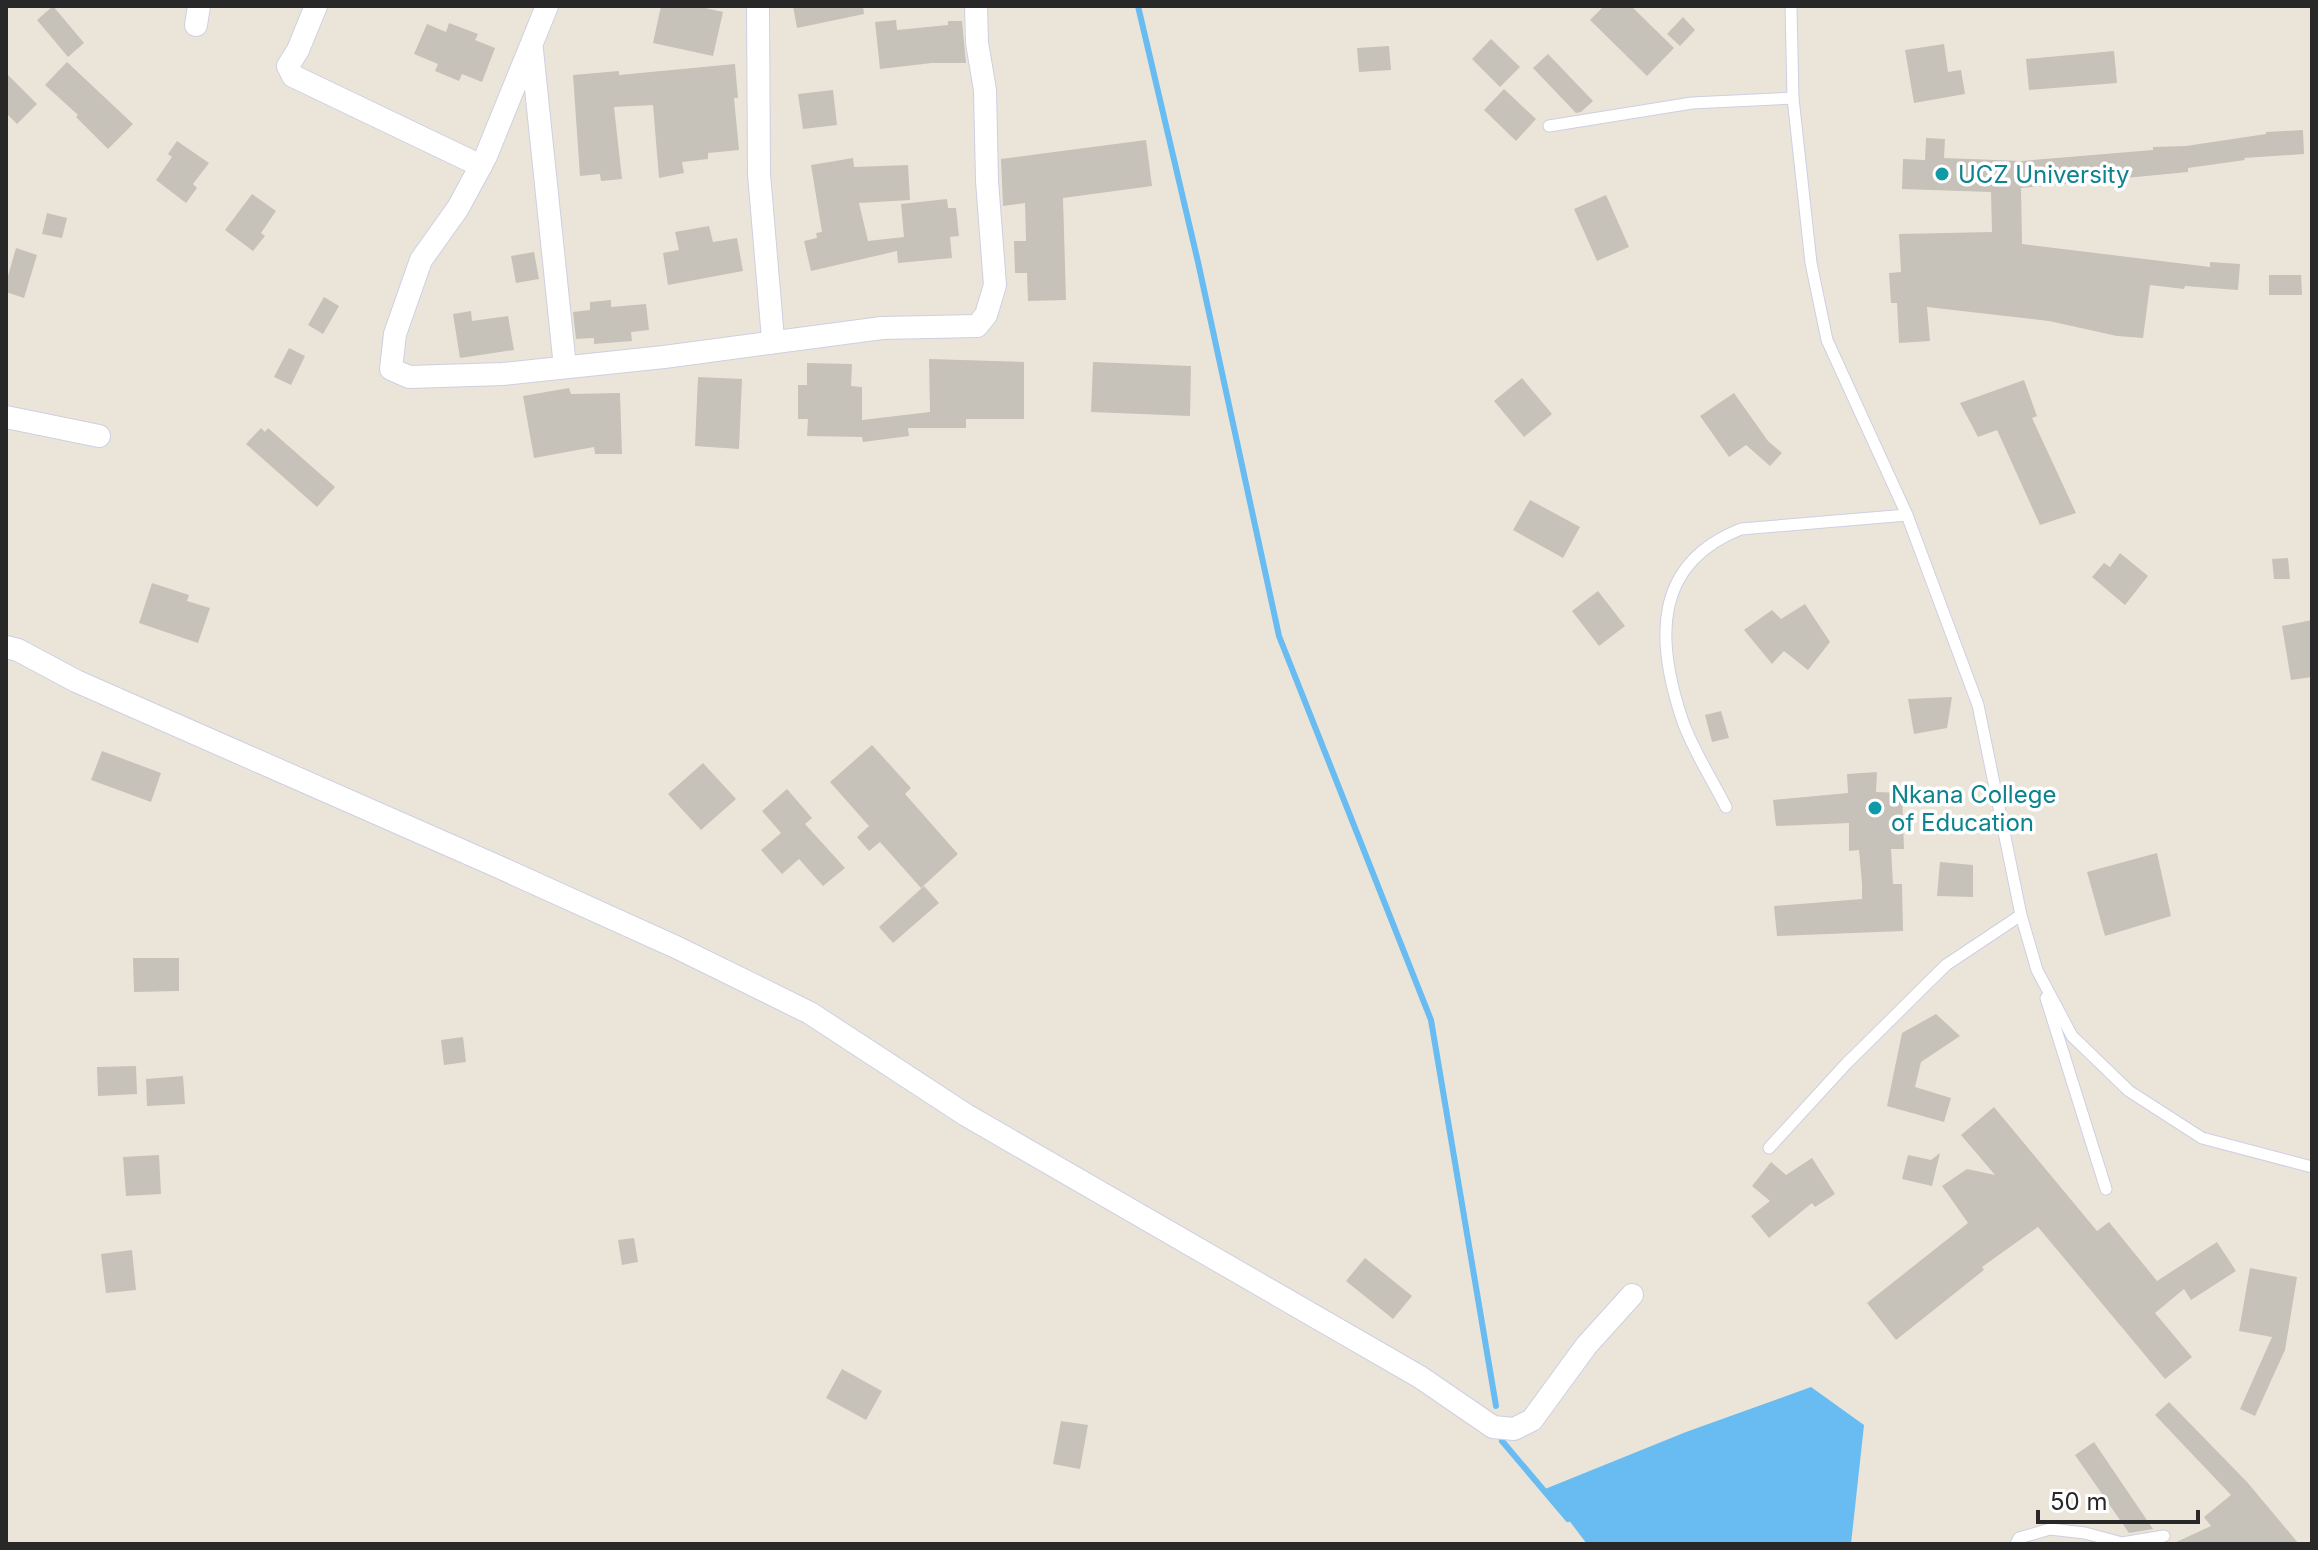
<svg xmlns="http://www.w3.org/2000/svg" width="2318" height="1550" font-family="Inter,sans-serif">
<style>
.water{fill:#68bcf1}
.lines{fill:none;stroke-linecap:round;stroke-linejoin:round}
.stream{stroke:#68bcf1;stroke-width:6}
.building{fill:#c6c2b9}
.service-casing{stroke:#cecfe2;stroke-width:13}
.minor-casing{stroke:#cecfe2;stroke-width:24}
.service{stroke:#fff;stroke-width:11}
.minor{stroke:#fff;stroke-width:22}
.culture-dot{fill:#0f9aa8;stroke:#fff;stroke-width:3}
.labels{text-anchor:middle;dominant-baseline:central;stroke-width:7;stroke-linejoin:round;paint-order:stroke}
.culture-label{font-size:24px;fill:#0d838f;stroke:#fff;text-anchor:start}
</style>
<rect width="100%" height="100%" fill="#ebe5d9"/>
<!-- water -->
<path class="water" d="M1811,1387l53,38 -13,119h-264l-42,-55 141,-57z"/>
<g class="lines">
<!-- stream -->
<g class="stream">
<path d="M1138,6l60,256 81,374 152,384 65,386"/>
<path d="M1502,1441l66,78"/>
</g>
</g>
<!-- building -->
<g class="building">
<path d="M53,6l31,37 -16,14 -31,-37z"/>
<path d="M661,6h35l27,6 -10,44 -60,-13z"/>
<path d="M793,6h70l1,8 -67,14z"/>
<path d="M1604,6h27l43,42 -27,28 -57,-56z"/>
<path d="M1683,17l12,13 -15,16 -13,-12z"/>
<path d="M896,20l1,10 51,-5v-4h14l4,42h-34l-52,6 -5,-47z"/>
<path d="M449,23l29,11 -3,6 20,8 -13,34 -20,-8 -3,7 -24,-10 3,-7 -24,-10 13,-30 19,8z"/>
<path d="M1491,39l29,28 -20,20 -28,-28z"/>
<path d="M1944,44l4,28 13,-2 4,24 -51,9 -9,-53z"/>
<path d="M1389,46l2,24 -32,2 -2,-24z"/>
<path d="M2114,51l3,32 -88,7 -3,-31z"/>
<path d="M1548,54l45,47 -12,11 -5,1 -43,-45z"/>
<path d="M67,62l66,62 -25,25 -32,-32 2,-2 -33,-30z"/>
<path d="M735,64l3,34h-4l5,52 -31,3v6l-26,3 2,11 -25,5 -6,-73 -39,2 8,72 -21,2 -1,-7 -20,2 -7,-101 46,-4v4z"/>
<path d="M6,73l31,31 -20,20 -11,-11z"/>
<path d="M1504,89l32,30 -20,22 -32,-31z"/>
<path d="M833,90l4,35 -34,4 -5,-35z"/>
<path d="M2303,130l1,24 -60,4 1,2 -57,8v4l-167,16 1,56 188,23v-5l30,2 -2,26 -53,-4 -1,3 -34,-4 -7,53 -26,-2 -68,-15 -122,-14 3,34 -31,2 -2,-40h-6l-2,-30 12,-1 -2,-38 93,-2 -1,-40 -89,-3 1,-30 22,1 1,-22 19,1 -1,19 77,3 132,-11v-3l33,-1 80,-12v-2z"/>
<path d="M1146,140l6,46 -89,12 3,102 -38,1 -1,-28h-12l-1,-32h12l-1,-38 -22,3 -2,-47z"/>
<path d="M177,141l32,22 -16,21 4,4 -11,15 -30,-23 16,-23 -4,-3z"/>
<path d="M853,158l1,9 54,-2 2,35 -51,3 9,38 36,-4 -3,-33 46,-5 1,9h8l3,28 -9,1 2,21 -54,5 -1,-12 -86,20 -7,-30 13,-3 -1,-5 6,-1 -11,-67z"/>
<path d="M252,194l24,17 -15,22 4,3 -12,15 -28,-21z"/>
<path d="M1606,195l23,52 -32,14 -23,-52z"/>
<path d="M47,213l20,5 -5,20 -20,-4z"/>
<path d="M709,226l4,16 24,-4 6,33 -75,14 -5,-32 16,-3 -4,-18z"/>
<path d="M16,248l21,7 -13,43 -18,-6v-9z"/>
<path d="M534,252l5,27 -23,4 -5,-27z"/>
<path d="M2269,275h32l1,20h-33z"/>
<path d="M324,297l15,9 -16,28 -15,-9z"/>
<path d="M611,300v7l35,-3 3,26 -18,2 1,9 -38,3v-6l-18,1 -3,-27 17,-2v-8z"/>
<path d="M471,311l1,10 36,-5 6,34 -54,8 -7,-44z"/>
<path d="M289,348l16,8 -14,29 -17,-8z"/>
<path d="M929,359l95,3v57h-58v9h-58l1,8 -46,6 -1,-5 -55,-1 1,-17h-10v-34h9v-22l45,1 -1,22 11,1v33l68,-8z"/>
<path d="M1093,362l98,4 -1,50 -99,-4z"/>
<path d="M698,377l44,2 -3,70 -44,-3z"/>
<path d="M1522,378l30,36 -28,23 -30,-36z"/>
<path d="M2024,380l13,36 -5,2 44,95 -36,12 -43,-95 -19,7 -18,-34z"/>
<path d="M569,388l2,6 49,-1 2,61h-27l-1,-7 -60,11 -11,-62z"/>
<path d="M1734,393l34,48 14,12 -12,13 -24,-21 -17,12 -29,-41z"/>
<path d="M261,428l4,4 3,-4 67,59 -18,20 -71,-63z"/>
<path d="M1530,500l50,27 -17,31 -50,-28z"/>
<path d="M2120,553l28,23 -23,29 -33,-28 12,-14 6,4z"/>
<path d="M2288,558l2,21h-16l-2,-20z"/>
<path d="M152,583l37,12 -2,6 23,7 -12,35 -59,-20z"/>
<path d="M1598,591l27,35 -26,20 -27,-35z"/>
<path d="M1805,604l25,38 -22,28 -24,-19 -12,13 -28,-34 28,-20 9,9z"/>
<path d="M2312,620v57l-21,3 -9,-54z"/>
<path d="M1952,697l-5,31 -33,6 -6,-35z"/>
<path d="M1721,711l8,27 -17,4 -7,-27z"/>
<path d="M872,745l39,43 -6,6 53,60 -37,34 -41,-46 -11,9 -12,-14 12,-11 -39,-44z"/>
<path d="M102,751l59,22 -10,29 -60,-22z"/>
<path d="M703,763l33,36 -35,31 -33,-36z"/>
<path d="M1877,772l-1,20 26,1 2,56h-13l2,35h9l1,47 -126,5 -3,-30 88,-7v-15l-3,-34 -10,1v-28l-73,3 -3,-26 75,-7 -1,-19z"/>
<path d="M787,789l25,29 -7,6 40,44 -22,18 -24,-27 -17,15 -21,-24 20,-17 -19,-22z"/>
<path d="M2157,853l14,63 -66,20 -18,-64z"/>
<path d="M1940,862l33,3v32l-36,-1z"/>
<path d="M924,886l15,17 -46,40 -14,-16z"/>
<path d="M133,958h46v33l-45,1z"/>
<path d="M1936,1014l24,22 -39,26 -6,25 36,11 -7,24 -57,-16 15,-73z"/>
<path d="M463,1037l3,25 -22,3 -3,-25z"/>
<path d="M136,1066l1,28 -39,2 -1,-29z"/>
<path d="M183,1076l2,28 -38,2 -1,-27z"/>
<path d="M1994,1107l103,124 12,-9 48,59 60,-39 19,29 -45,29 -7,-11 -29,24 37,44 -27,22 -127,-152 -56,40 2,3 -88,70 -29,-37 101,-80 -26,-37 25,-17 28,6 -34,-40z"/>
<path d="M1940,1153l-8,33 -30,-7 6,-24 23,5z"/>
<path d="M159,1155l2,39 -35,2 -3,-39z"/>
<path d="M1812,1158l23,36 -20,13 -3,-4 -43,35 -18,-22 19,-15 -18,-15 19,-24 15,13z"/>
<path d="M634,1238l4,24 -16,3 -4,-25z"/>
<path d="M132,1250l4,40 -30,3 -5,-39z"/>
<path d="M1365,1258l47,38 -19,23 -47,-38z"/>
<path d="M2250,1268l47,9 -12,73 -30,66 -15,-7 32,-72 -33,-6z"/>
<path d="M842,1369l40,22 -16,29 -40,-22z"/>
<path d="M2169,1402l78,80 52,62h-127l39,-18 -7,-9 27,-22 -76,-80z"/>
<path d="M1061,1421l27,4 -8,44 -27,-5z"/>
<path d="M2094,1442l59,87 -24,4 -54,-78z"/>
</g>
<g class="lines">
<defs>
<g id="service">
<path d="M1791,6l2,92 18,165 16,77 80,175 71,190 43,210 16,55 35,66 57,55 73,47 110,29"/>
<path d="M1549,126l143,-23 101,-5"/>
<path d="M1726,807c-14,-28 -34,-58 -44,-88 -26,-78 -30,-155 59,-190l166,-14"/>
<path d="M2046,998l60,191"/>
<path d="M1769,1148l77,-84 100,-99 75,-50"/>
<path d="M2016,1544l3,-6 31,-9 35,4 37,10 42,-7"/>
</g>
<g id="minor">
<path d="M316,6l-18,44 -10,16 5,10 188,90"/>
<path d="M547,6l-61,150 -28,52 -37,52 -26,74 -4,35 18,8 94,-3 161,-17 218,-29 95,-2 9,-11 9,-30 -8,-104 -2,-91 -8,-47 -1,-37"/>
<path d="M758,6l1,168 14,165 -3,4"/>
<path d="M196,25l3,-19"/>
<path d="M532,50l33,317"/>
<path d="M6,417l93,19"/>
<path d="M6,647l12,3 58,31 423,186 179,81 132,65 156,102 454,262 73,50 21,2 18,-9 54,-74 46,-51"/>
</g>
</defs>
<!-- service casing -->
<use href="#service" class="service-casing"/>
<!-- minor casing -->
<use href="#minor" class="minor-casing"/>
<!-- service -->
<use href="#service" class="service"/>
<!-- minor -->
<use href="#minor" class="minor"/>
</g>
<!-- markers -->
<g class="culture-dot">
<circle cx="1942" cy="174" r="8"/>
<circle cx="1875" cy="808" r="8"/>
</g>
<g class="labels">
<!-- culture labels -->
<g class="culture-label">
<text x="1958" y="174">UCZ University</text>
<text x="1891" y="794">Nkana College<tspan x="1891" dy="28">of Education</tspan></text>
</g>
</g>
<!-- border -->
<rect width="2318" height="1550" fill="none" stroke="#282828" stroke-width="16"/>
<!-- scale -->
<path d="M2038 1510v12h160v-12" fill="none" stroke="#282828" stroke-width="4"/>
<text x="2050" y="1510" font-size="24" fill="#282828" stroke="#ffffff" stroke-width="6" paint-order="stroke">50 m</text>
</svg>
